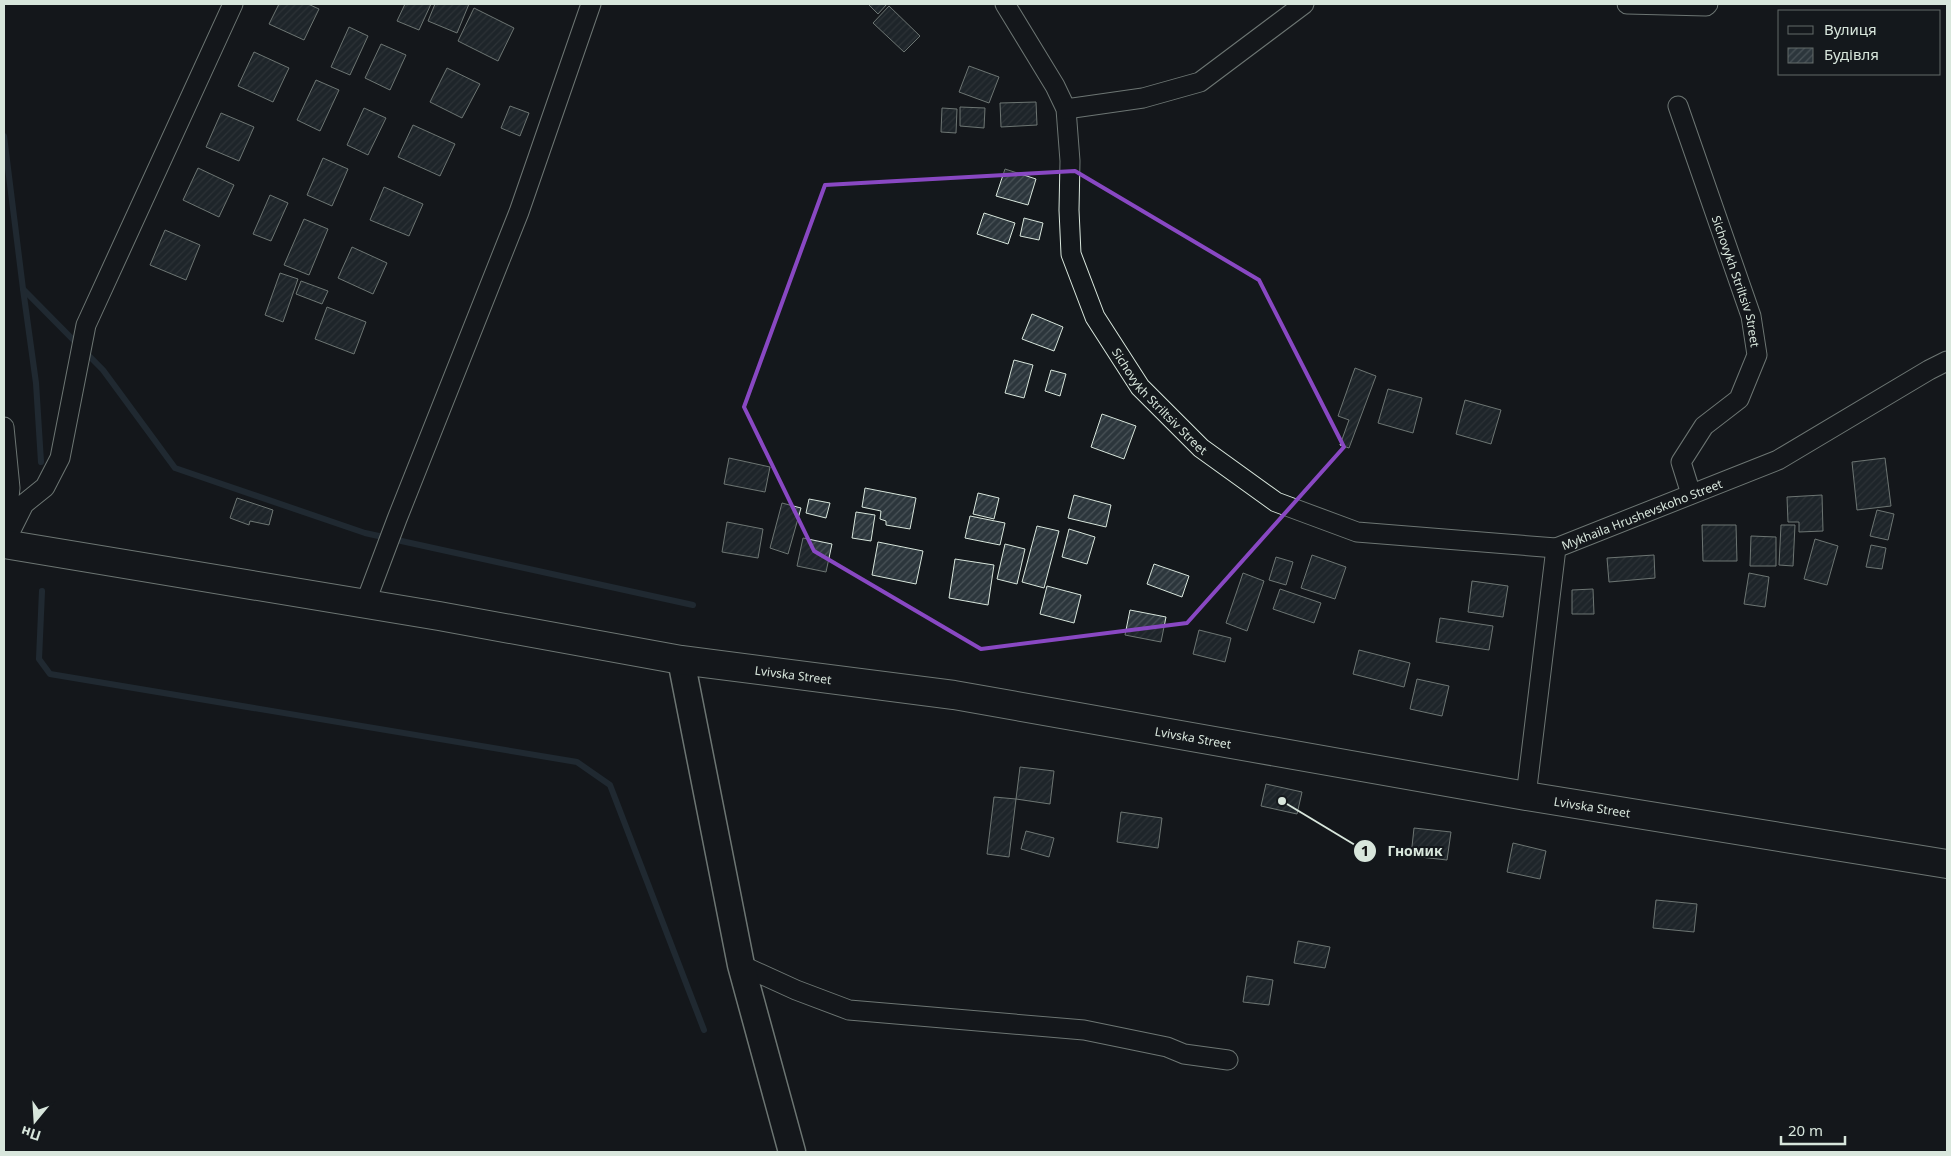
<svg xmlns="http://www.w3.org/2000/svg" width="1951" height="1156" font-family="'Noto Sans',sans-serif">
<style>
.lines{fill:none;stroke-linecap:round;stroke-linejoin:round}
.stream{stroke:#2f3f4d;stroke-width:6}
.building{fill:url(#building-hatch);stroke:#d8e6dc}
.street-casing{stroke:#d8e6dc;stroke-width:21}
.secondary-casing{stroke:#d8e6dc;stroke-width:29}
.primary-casing{stroke:#d8e6dc;stroke-width:30}
.street{stroke:#14181c;stroke-width:19}
.secondary{stroke:#14181c;stroke-width:26}
.primary{stroke:#14181c;stroke-width:28}
.marked{fill:none;stroke:#8948c3;stroke-width:4;stroke-linejoin:round}
.labels{text-anchor:middle;dominant-baseline:central;stroke-width:4;stroke-linejoin:round;paint-order:stroke}
.street-label{font-size:12px;fill:#d8e6dc;stroke:#14181c}
.leader{fill:none;stroke:#d8e6dc;stroke-width:2}
.callout-dot{fill:#d8e6dc;stroke:#14181c;stroke-width:2}
.mark-label{font-size:15px;text-anchor:middle;font-weight:bold;fill:#111}
.callout-label{font-size:14px;text-anchor:middle;font-weight:bold;fill:#d8e6dc;stroke:#14181c;stroke-width:4;stroke-linejoin:round;paint-order:stroke}
</style>
<defs>
<pattern id="building-hatch" width="6" height="6" patternUnits="userSpaceOnUse" patternTransform="scale(1.25)"><rect width="6" height="6" fill="#2c363c"/><path d="M-1 1l2-2M0 6l6-6M5 7l2-2" fill="none" stroke="#4a5358"/></pattern>
</defs>
<rect width="100%" height="100%" fill="#14181c"/>
<g class="lines">
<!-- stream -->
<g class="stream">
<path d="M4,136l19,153 80,81 72,98 190,65 328,72"/>
<path d="M23,289l13,94 5,79"/>
<path d="M42,591l-3,68 11,15 527,88 33,23 94,245"/>
</g>
</g>
<!-- building -->
<g class="building">
<path d="M279,4h29l11,5 -15,31 -35,-16z"/>
<path d="M405,4h26l-12,26 -22,-9z"/>
<path d="M435,4h34l-12,29 -29,-12z"/>
<path d="M868,4h19l-9,10z"/>
<path d="M889,6l31,30 -16,16 -31,-29z"/>
<path d="M474,8l40,20 -16,33 -40,-20z"/>
<path d="M349,27l19,9 -18,39 -19,-8z"/>
<path d="M381,44l25,11 -16,35 -25,-12z"/>
<path d="M254,52l35,16 -16,34 -35,-16z"/>
<path d="M969,66l30,11 -10,26 -30,-11z"/>
<path d="M447,68l33,16 -18,34 -32,-16z"/>
<path d="M316,80l23,10 -19,41 -23,-11z"/>
<path d="M1036,102l1,23 -36,2 -1,-24z"/>
<path d="M510,106l19,7 -9,23 -19,-8z"/>
<path d="M960,107l25,1 -1,20 -24,-2z"/>
<path d="M364,108l22,10 -18,37 -21,-10z"/>
<path d="M942,108l15,1 -1,24 -15,-1z"/>
<path d="M221,113l33,14 -15,34 -33,-14z"/>
<path d="M413,125l42,19 -15,32 -42,-19z"/>
<path d="M323,158l25,11 -16,37 -25,-11z"/>
<path d="M198,168l36,17 -15,32 -36,-17z"/>
<path d="M1005,169l31,10 -8,26 -32,-9z"/>
<path d="M384,187l39,17 -14,32 -39,-16z"/>
<path d="M270,195l18,8 -17,38 -18,-7z"/>
<path d="M984,213l31,10 -7,21 -31,-10z"/>
<path d="M1024,218l19,5 -4,17 -19,-4z"/>
<path d="M304,219l24,10 -19,46 -25,-10z"/>
<path d="M165,230l35,15 -14,35 -36,-15z"/>
<path d="M352,247l35,16 -14,31 -35,-16z"/>
<path d="M280,273l18,6 -15,43 -18,-7z"/>
<path d="M301,281l27,10 -6,13 -26,-10z"/>
<path d="M327,307l39,15 -12,32 -39,-15z"/>
<path d="M1032,314l31,13 -9,24 -32,-12z"/>
<path d="M1014,360l19,5 -9,33 -19,-5z"/>
<path d="M1355,368l21,8 -27,72 -9,-3 9,-25 -11,-4z"/>
<path d="M1051,370l15,4 -6,22 -15,-5z"/>
<path d="M1388,389l34,9 -9,35 -35,-10z"/>
<path d="M1465,400l36,10 -10,34 -35,-10z"/>
<path d="M1102,414l34,12 -12,33 -33,-12z"/>
<path d="M729,458l41,9 -5,25 -41,-8z"/>
<path d="M1885,458l6,48 -34,4 -5,-48z"/>
<path d="M865,488l51,10 -6,31 -24,-4v-4l-6,-2 1,-8 -19,-4z"/>
<path d="M978,493l21,5 -5,21 -21,-5z"/>
<path d="M1074,495l37,10 -5,22 -38,-9z"/>
<path d="M1822,495l1,36 -24,1v-10h-11l-1,-25z"/>
<path d="M237,498l36,12 -4,15 -19,-4 -1,4 -19,-7z"/>
<path d="M809,499l21,4 -4,15 -20,-5z"/>
<path d="M782,503l19,5 -13,46 -18,-6z"/>
<path d="M1877,510l17,4 -6,26 -18,-4z"/>
<path d="M856,512l19,3 -4,26 -19,-3z"/>
<path d="M970,516l35,7 -5,22 -35,-7z"/>
<path d="M727,522l36,7 -5,29 -36,-6z"/>
<path d="M1702,525h34l1,36h-34z"/>
<path d="M1781,525h14l-2,41 -14,-1z"/>
<path d="M1037,526l22,5 -15,57 -22,-6z"/>
<path d="M1069,529l26,8 -8,27 -25,-7z"/>
<path d="M1751,536l25,1v29h-26z"/>
<path d="M803,538l29,6 -6,28 -29,-6z"/>
<path d="M1815,539l23,7 -11,39 -23,-6z"/>
<path d="M878,542l45,9 -7,33 -44,-9z"/>
<path d="M1005,544l20,5 -8,35 -20,-5z"/>
<path d="M1871,545l15,3 -4,21 -16,-2z"/>
<path d="M1312,555l34,12 -11,32 -34,-11z"/>
<path d="M1654,555l1,23 -46,4 -2,-24z"/>
<path d="M1276,557l17,5 -7,23 -17,-5z"/>
<path d="M955,559l39,6 -6,40 -39,-7z"/>
<path d="M1154,564l35,12 -7,21 -35,-13z"/>
<path d="M1243,573l21,8 -17,50 -21,-8z"/>
<path d="M1749,573l20,4 -4,30 -21,-3z"/>
<path d="M1472,581l36,5 -5,31 -35,-5z"/>
<path d="M1047,586l34,9 -7,28 -34,-9z"/>
<path d="M1280,589l41,14 -7,20 -41,-14z"/>
<path d="M1593,589l1,25h-22v-24z"/>
<path d="M1130,610l36,7 -5,25 -36,-7z"/>
<path d="M1440,618l53,8 -4,24 -53,-8z"/>
<path d="M1199,630l32,8 -6,24 -32,-8z"/>
<path d="M1359,650l51,13 -6,24 -51,-13z"/>
<path d="M1417,679l32,7 -7,30 -32,-7z"/>
<path d="M1020,767l34,4 -4,33 -34,-5z"/>
<path d="M1266,784l36,8 -5,22 -36,-8z"/>
<path d="M994,797l22,2 -7,58 -22,-3z"/>
<path d="M1121,812l41,6 -4,30 -41,-6z"/>
<path d="M1414,828l37,4 -4,28 -36,-4z"/>
<path d="M1026,831l28,7 -5,19 -28,-8z"/>
<path d="M1513,843l33,8 -6,28 -33,-7z"/>
<path d="M1656,900l41,4 -3,28 -41,-4z"/>
<path d="M1298,941l32,6 -5,21 -31,-5z"/>
<path d="M1247,976l26,4 -4,25 -26,-3z"/>
</g>
<g class="lines">
<defs>
<g id="street">
<path id="s1" d="M1005,4l50,82 11,23 4,52 -1,49 2,44 24,63 45,70 61,61 75,54 81,30 199,16"/>
<path d="M1627,4l79,2 2,-2"/>
<path id="s2" d="M1678,106l73,210 6,39 -18,44 -35,27 -23,36 10,32"/>
<path d="M1066,109l77,-11 57,-16 104,-78"/>
<path d="M4,427l6,61 -6,56 20,-40 21,-17 15,-29 26,-133 147,-321"/>
<path d="M365,604l32,-85 122,-307 72,-208"/>
<path id="s3" d="M1526,796l30,-248 222,-88 151,-90 18,-9"/>
<path d="M741,965l55,25 53,20 235,20 83,17 17,7 44,6"/>
</g>
<path id="secondary" d="M681,660l60,305 51,187"/>
<g id="primary">
<path id="s4" d="M4,544l435,72 242,44 273,35 572,101 421,68"/>
</g>
</defs>
<!-- street casing -->
<use href="#street" class="street-casing"/>
<!-- secondary casing -->
<use href="#secondary" class="secondary-casing"/>
<!-- primary casing -->
<use href="#primary" class="primary-casing"/>
<!-- street -->
<use href="#street" class="street"/>
<!-- secondary -->
<use href="#secondary" class="secondary"/>
<!-- primary -->
<use href="#primary" class="primary"/>
</g>
<!-- marked area -->
<path d="M0 0H1951V1156H0ZM1075,171l184,109 85,167 -157,176 -206,26 -167,-98 -70,-144 81,-222z" fill="#14181c" fill-opacity=".55" fill-rule="evenodd"/>
<path class="marked" d="M1075,171l184,109 85,167 -157,176 -206,26 -167,-98 -70,-144 81,-222z"/>
<g class="labels">
<!-- street labels -->
<g class="street-label">
<text stroke="none"><textPath href="#s2" startOffset="185">Sichovykh Striltsiv Street</textPath></text>
<text stroke="none"><textPath href="#s1" startOffset="441">Sichovykh Striltsiv Street</textPath></text>
<text stroke="none"><textPath href="#s3" startOffset="342">Mykhaila Hrushevskoho Street</textPath></text>
<text stroke="none"><textPath href="#s4" startOffset="800">Lvivska Street</textPath></text>
<text stroke="none"><textPath href="#s4" startOffset="1205">Lvivska Street</textPath></text>
<text stroke="none"><textPath href="#s4" startOffset="1610">Lvivska Street</textPath></text>
</g>
</g>
<!-- callouts -->
<path class="leader" d="M1282 801L1365 851"/>
<g class="callout-dot">
<circle cx="1282" cy="801" r="5"/>
<circle cx="1365" cy="851" r="12"/>
</g>
<g class="mark-label">
<text x="1365" y="856">1</text>
</g>
<g class="callout-label">
<text x="1415" y="856">Гномик</text>
</g>
<!-- border -->
<rect width="1951" height="1156" fill="none" stroke="#d8e6dc" stroke-width="10"/>
<!-- legend -->
<rect x="1778" y="10" width="162" height="65" fill="#14181c" stroke="#626a69"/>
<rect x="1788" y="26" width="25" height="8" fill="#14181c" stroke="#626a69"/>
<text x="1824" y="35" font-size="15" fill="#d8e6dc">Вулиця</text>
<rect x="1788" y="48" width="25" height="15" fill="url(#building-hatch)" stroke="#626a69"/>
<text x="1824" y="60" font-size="15" fill="#d8e6dc">Будівля</text>
<!-- north arrow -->
<g transform="translate(35 1121) rotate(198)" stroke="#14181c" stroke-width="4" paint-order="stroke">
<path d="M0-4L9 19L0 12L-9 19Z" fill="#d8e6dc"/>
<text y="-8" font-size="14" font-weight="bold" text-anchor="middle" fill="#d8e6dc">Пн</text>
</g>
<!-- scale -->
<path d="M1781 1136v8h64v-8" fill="none" stroke="#d8e6dc" stroke-width="2.5"/>
<text x="1788" y="1136" font-size="15" fill="#d8e6dc" stroke="#14181c" stroke-width="4" paint-order="stroke">20 m</text>
</svg>
